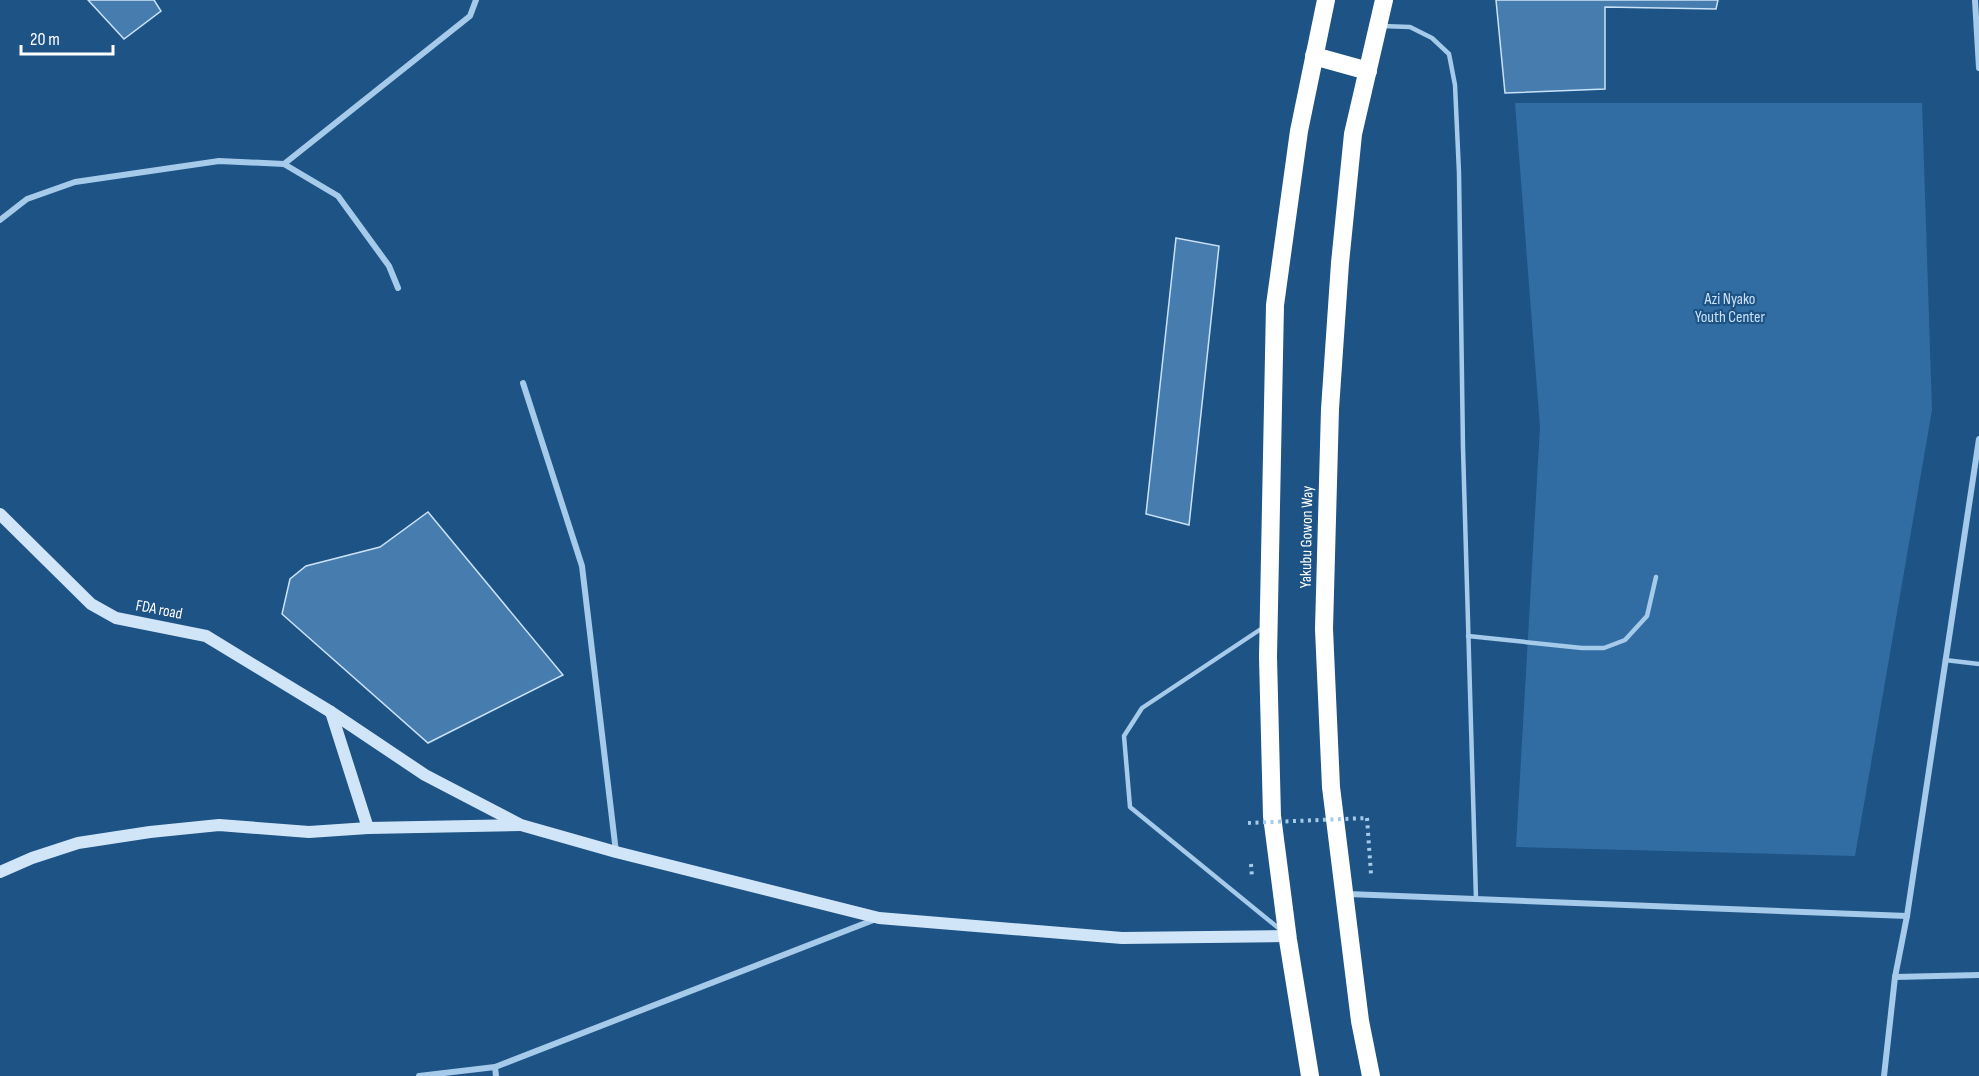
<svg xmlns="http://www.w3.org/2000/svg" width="1979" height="1076" font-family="'Sofia Sans Condensed',sans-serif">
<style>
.green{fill:#316da3}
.building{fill:#467dae;stroke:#cae2f8;stroke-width:1.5}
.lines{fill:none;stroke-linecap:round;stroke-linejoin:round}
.path{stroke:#a5caea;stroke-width:4;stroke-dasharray:3 4.5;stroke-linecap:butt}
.lane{stroke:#a5caea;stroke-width:4.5}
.street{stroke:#a5caea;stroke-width:6}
.secondary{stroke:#d1e5f8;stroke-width:12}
.highway{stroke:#fff;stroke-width:18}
.path-bridge{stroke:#a5caea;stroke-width:4;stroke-dasharray:3 4.5;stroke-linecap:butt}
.labels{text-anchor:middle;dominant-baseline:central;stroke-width:4.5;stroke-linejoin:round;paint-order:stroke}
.park-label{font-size:16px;fill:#cae2f8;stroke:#1d5385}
.street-label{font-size:16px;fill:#fff;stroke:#1d5385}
</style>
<rect width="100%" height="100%" fill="#1d5385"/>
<!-- green -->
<path class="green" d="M1515,103h407l10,307 -77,446 -339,-9 24,-420z"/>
<!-- building -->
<g class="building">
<path d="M88,0h66l7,11 -37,28z"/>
<path d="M1496,0h222l-2,9 -111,-2v82l-100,4z"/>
<path d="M1176,238l43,8 -30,279 -43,-11z"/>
<path d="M428,512l135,163 -135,68 -146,-129 8,-35 16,-13 74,-19z"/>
</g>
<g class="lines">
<!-- path -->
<g class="path">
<path d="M1367,818l4,56"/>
<path d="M1251,864l1,14"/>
</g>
<!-- lane -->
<g class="lane">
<path d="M1382,26l28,1 22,11 17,16 6,31 4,88 4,275 13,451"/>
<path d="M1264,627l-122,81 -18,28 6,71 152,124"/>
<path d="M1468,636l114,12h22l21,-8 22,-24 9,-39"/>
<path d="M1945,660l34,4"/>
</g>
<!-- street -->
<g class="street">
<path d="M1975,0l4,68"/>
<path d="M284,164l186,-148 6,-16"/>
<path d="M0,220l27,-21 48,-17 144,-21 65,3 54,32 51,70 9,22"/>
<path d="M523,383l59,183 34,286"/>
<path d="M1348,894l559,22"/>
<path d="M1895,977l84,-2"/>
<path d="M495,1067l1,9"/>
<path d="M419,1076l76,-9 381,-148"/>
<path d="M1884,1076l11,-99 12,-61 72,-477"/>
</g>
<!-- secondary -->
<g class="secondary">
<path d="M0,514l91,90 25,14 90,18 125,76 94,63 96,50 95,27 263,66 243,20 166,-2"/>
<path d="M331,712l37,116"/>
<path d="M0,872l32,-14 46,-15 72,-11 69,-7 90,7 59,-4 152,-3"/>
</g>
<!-- highway -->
<g class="highway">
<path d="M1314,56l54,15"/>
<path d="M1310,1076l-22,-136 -16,-124 -4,-159 7,-352 24,-174 27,-131"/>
<path d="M1371,1076l-11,-55 -29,-234 -7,-158 6,-220 10,-146 13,-129 31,-134"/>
</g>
<!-- path-bridge -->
<path class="path-bridge" d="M1248,823l119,-5"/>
</g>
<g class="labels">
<!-- park labels -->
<g class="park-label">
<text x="1730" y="299">Azi Nyako<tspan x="1730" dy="18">Youth Center</tspan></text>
</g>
<!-- street labels -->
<g class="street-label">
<text transform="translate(1307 537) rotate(-89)">Yakubu Gowon Way</text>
<text transform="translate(159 610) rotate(11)">FDA road</text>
</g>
</g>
<!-- scale -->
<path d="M21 45v9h92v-9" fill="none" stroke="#ffffff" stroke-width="3"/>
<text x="30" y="45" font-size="18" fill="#ffffff" stroke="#1d5385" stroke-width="4.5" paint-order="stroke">20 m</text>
</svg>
